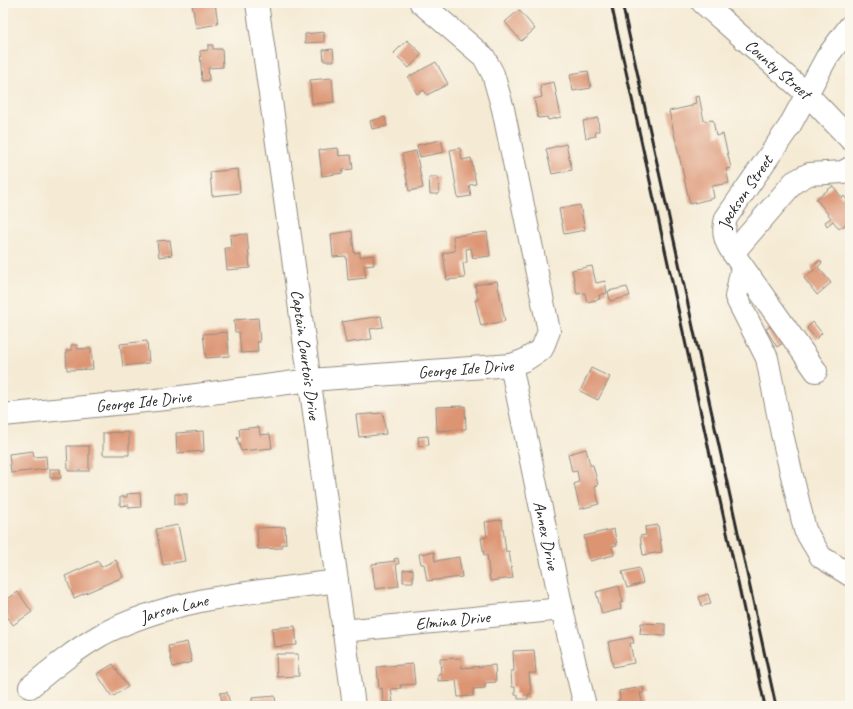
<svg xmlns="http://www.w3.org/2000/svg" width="853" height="709" font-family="Caveat,sans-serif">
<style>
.building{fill:#dc9473}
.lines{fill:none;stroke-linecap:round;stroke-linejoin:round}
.minor-casing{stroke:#908b80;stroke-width:24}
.major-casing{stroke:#908b80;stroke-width:24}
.minor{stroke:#fff;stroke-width:22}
.major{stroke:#fff;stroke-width:22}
.rail{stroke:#2b2b2b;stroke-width:3}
.labels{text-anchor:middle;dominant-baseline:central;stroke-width:3.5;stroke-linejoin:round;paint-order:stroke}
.street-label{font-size:17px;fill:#2b2b2b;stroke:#fbf7ec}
</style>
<rect width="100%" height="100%" fill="#fbf7ec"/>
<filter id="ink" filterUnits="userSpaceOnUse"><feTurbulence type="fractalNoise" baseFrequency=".025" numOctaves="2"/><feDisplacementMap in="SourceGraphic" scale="8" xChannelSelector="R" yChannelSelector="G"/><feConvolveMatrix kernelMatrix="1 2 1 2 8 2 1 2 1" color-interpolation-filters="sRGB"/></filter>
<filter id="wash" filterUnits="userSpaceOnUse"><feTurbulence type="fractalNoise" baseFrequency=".012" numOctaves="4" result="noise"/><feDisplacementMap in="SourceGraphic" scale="16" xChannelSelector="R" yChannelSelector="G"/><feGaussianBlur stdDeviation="0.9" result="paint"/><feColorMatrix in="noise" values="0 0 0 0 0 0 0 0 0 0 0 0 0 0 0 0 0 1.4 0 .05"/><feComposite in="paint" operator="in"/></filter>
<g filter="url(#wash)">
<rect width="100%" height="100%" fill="#f5ebd5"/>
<g id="blocks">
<!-- building -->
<g class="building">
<path d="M192,3h23l3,21 -22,4z"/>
<path d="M519,10l16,19 -14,12 -16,-19z"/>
<path d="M324,32v10l-19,1v-9z"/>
<path d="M407,40l15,14 -13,14 -15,-15z"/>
<path d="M208,45h5v4h9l1,18 -15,1 1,12 -7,1 -2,-30 8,-1z"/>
<path d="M333,49l1,12h-10l-1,-11z"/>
<path d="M436,62l12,22 -21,11 -3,-5 -7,4 -9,-17z"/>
<path d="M588,71l3,17 -18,3 -3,-17z"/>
<path d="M332,78l2,24 -22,2 -2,-24z"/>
<path d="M554,82l7,35 -13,3 -1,-3 -9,1 -4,-19 8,-2 -2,-12z"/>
<path d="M699,96l5,25 9,-1 3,16 7,-2 8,34 -5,1 3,14 -17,3 2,12 -24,6 -21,-93 23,-5v-2l4,-1 -1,-6z"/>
<path d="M385,117l2,9 -15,3 -2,-8z"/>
<path d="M598,118l1,13h-4l1,5 -10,2 -3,-17z"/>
<path d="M441,140l3,12 -24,5 -3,-12z"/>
<path d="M566,144l6,26 -20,4 -6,-25z"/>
<path d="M338,148l1,8 12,-1 2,14 -11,1 1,3 -21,3 -3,-26z"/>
<path d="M460,148l2,12 9,-2 5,26 -7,1 2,11 -13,2 -8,-48z"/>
<path d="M416,151l7,37 -14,3 -7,-37z"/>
<path d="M238,169l2,24 -28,3 -2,-24z"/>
<path d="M429,177h9l1,17h-9z"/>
<path d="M833,186l9,12 2,-2 6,8v17l-11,8 -6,-8 -6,5 -2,-4 6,-4 -15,-19z"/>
<path d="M580,205l5,25 -21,4 -5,-25z"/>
<path d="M352,231l2,22 6,-1v5l13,-2 1,10 -10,1 2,12 -18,2 -2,-24 -13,1 -2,-23z"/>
<path d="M487,232l3,24 -17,2 -2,-10 -5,1 1,13 -4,1 2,15 -18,2 -4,-27 12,-2 -2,-15z"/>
<path d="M247,234l3,34 -23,2 -2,-22h6l-1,-13z"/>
<path d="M170,240l2,15 -13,2 -2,-16z"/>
<path d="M820,260l2,3 -4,4 13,16 -14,12 -13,-17 10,-8 -3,-3z"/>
<path d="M592,266l4,17 9,-2 2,12 -8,2 1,4 -13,3 -2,-9 -8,1 -5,-24z"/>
<path d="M497,281l8,40 -24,5 -6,-26h3l-3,-15z"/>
<path d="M627,287l3,9 -20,5 -2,-10z"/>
<path d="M381,316l2,11 -13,2 2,10 -26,4 -4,-21z"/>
<path d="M258,318l2,24h-3l1,10 -17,1 -2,-21h-4l-1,-12z"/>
<path d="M813,322l9,11 -6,6 -9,-11z"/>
<path d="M772,325l11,18 -6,4 -11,-18z"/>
<path d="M227,332l2,24 -23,2 -3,-24z"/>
<path d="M147,341l2,22 -26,3 -3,-22z"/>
<path d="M71,345h6l1,4 13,-1 2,21 -26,1 -1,-19 5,-1z"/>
<path d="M591,368l19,9 -12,23 -18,-9z"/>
<path d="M465,406l1,23 -29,2 -1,-24z"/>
<path d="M383,413l3,21 -27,3 -3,-22z"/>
<path d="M259,427l1,8 10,-1 2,14 -31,3 -4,-14h3l-1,-8z"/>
<path d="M203,431l1,20 -27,2 -1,-20z"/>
<path d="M129,432v23h-26v-22z"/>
<path d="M428,436l1,9 -10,1 -1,-9z"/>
<path d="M67,446h22v25h-21z"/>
<path d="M586,449l4,16h3l5,20 -3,1 4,18 -19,5 -6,-25 5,-2 -2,-11 -5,1 -4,-18z"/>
<path d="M33,451l1,6 12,-1 1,13 -36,4 -2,-19z"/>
<path d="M50,469h10l1,9h-11z"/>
<path d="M140,493l1,14 -12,1v-3l-9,1v-9h7v-3z"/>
<rect x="175" y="494" width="12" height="10"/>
<path d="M502,520l4,32 3,-1 4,27 -23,3 -3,-26h-3l-3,-17 6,-1 -2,-15z"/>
<path d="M178,525l7,36 -22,4 -7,-36z"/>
<path d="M658,525l4,27 -19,3 -3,-19 6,-1 -1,-8z"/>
<path d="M285,527l1,17h-4v4l-24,1 -1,-21z"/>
<path d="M614,529l3,16 -5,1 2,9 -24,6 -6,-25z"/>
<path d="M434,552l1,9 24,-4 3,20 -35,4 -3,-17h-3l-2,-10z"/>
<path d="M398,558l1,6h-3l3,22 -24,3 -3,-25 23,-3 -1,-2z"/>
<path d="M116,560l7,17 -49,21 -9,-22 33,-15 3,6z"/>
<path d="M639,568l4,15 -16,5 -5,-16z"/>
<path d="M413,569v13h-10v-12z"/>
<path d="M619,586l4,16 -3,1 1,6 -19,5 -6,-22z"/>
<path d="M18,592l14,20 -19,13 -10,-15v-8z"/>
<path d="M708,594l3,10 -9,2 -3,-9z"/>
<path d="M641,623l24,1v12l-25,-2z"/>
<path d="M295,626l2,19 -23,2 -2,-19z"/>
<path d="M632,637l2,6h-4l4,20 -21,4 -5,-25z"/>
<path d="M187,642l5,20 -19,5 -5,-21z"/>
<path d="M534,650l2,23h-7l2,21h-3v5h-10v-4h-3v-8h-3l-1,-16h3l-1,-20z"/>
<path d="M276,654h22l1,22 -22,1z"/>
<path d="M461,658l1,10 33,-3 1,17 -11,1v5l-12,1v7l-15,1 -2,-17 -18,1v-7h3l-1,-15z"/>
<path d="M113,664l15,23 -16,10 -15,-23z"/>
<path d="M413,664l2,20 -15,1 1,3 -10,1 2,13 -10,1 -1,-15 -3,1 -2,-22z"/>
<path d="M643,687l1,6h-4l3,13h-21l-1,-3h-3v-3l2,-1 -1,-8z"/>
<path d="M227,692l3,12 -7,1 -3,-12z"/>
<path d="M275,696l1,10h-24v-8z"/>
</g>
</g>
</g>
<g filter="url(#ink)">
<use href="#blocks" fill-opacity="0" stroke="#908b80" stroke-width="1"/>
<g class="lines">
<defs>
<g id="minor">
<path id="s1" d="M257,3l26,182 71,521"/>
<path d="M733,253l61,-71 15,-8 34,-2 7,-4"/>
<path d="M742,267l-6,30 31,61 15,76 23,96 16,27 29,18"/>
<path id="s2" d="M511,365l51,244 23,97"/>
<path id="s3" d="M816,371l-83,-118c-8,-11 -11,-21 -7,-35l63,-91 38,-70 23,-31"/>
<path id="s4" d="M3,415l163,-16 144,-19 201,-15 14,-5 17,-11 7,-18 -46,-222 -10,-35 -9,-17 -63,-54"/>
<path id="s5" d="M343,631l219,-22"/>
<path id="s6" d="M30,687c23,-19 45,-37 71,-52 72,-38 157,-43 236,-54"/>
</g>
<g id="major">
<path id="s7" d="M703,3l104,91 43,45"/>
</g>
</defs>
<!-- minor casing -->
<use href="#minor" class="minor-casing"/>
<!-- major casing -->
<use href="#major" class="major-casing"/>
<!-- minor -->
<use href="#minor" class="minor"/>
<!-- major -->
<use href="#major" class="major"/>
<!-- rail -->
<g class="rail">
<path d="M611,3l154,703"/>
<path d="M622,3l154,703"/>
</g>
</g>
</g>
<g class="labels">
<!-- street labels -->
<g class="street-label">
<text stroke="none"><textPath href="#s7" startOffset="100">County Street</textPath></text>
<text stroke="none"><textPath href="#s3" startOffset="213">Jackson Street</textPath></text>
<text stroke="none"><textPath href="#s1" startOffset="355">Captain Courtois Drive</textPath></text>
<text stroke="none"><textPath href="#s4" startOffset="465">George Ide Drive</textPath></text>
<text stroke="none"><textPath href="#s4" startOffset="141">George Ide Drive</textPath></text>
<text stroke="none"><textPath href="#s2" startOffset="174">Annex Drive</textPath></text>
<text stroke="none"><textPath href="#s6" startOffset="166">Jarson Lane</textPath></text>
<text stroke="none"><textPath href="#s5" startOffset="110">Elmina Drive</textPath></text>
</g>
</g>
<!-- margin -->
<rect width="853" height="709" fill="none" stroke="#fbf7ec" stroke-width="16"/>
</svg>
